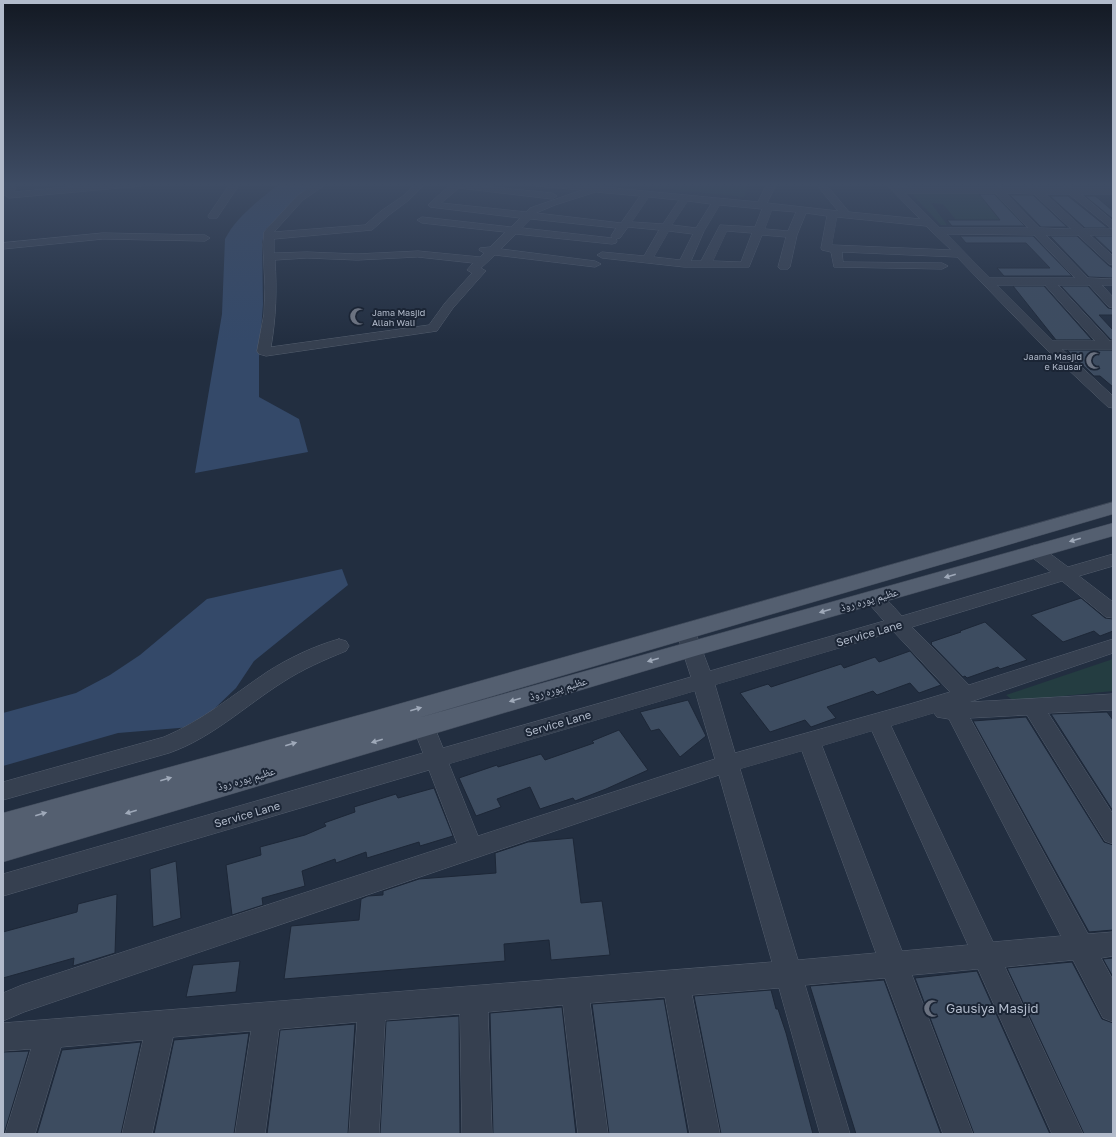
<svg xmlns="http://www.w3.org/2000/svg" width="1116" height="1137" font-family="'Golos Text','Noto Naskh Arabic',sans-serif">
<style>
.green{fill:#243d41}
.water{fill:#344969}
.building{fill:#3d4c60;stroke:#1d2737}
.lines{fill:none;stroke-linecap:round;stroke-linejoin:round}
.minor-casing{stroke:#545e6e;stroke-width:1}
.major-casing{stroke:#3f4959;stroke-width:1}
.minor{fill:#364050;fill-rule:evenodd}
.major{fill:#545f70;fill-rule:evenodd}
.oneway{fill:#9fa9b9}
.labels{text-anchor:middle;dominant-baseline:central;stroke-width:4;stroke-linejoin:round;paint-order:stroke}
.far-poi-label{font-size:9px;fill:#b2bbcb;stroke:#1b2535;text-anchor:start}
.street-label{font-size:11px;fill:#b2bbcb;stroke:#1b2535}
.near-poi-label{font-size:13px;fill:#b2bbcb;stroke:#1b2535;text-anchor:start}
</style>
<rect width="100%" height="100%" fill="#222e40"/>
<!-- green -->
<g class="green">
<path d="M619,183h130l-5,14 -126,-13z"/>
<path d="M911,193h86l27,29 -68,-2 -13,-16 -12,-1 16,22h-6z"/>
<path d="M1113,659v32l-99,10 -8,-6z"/>
</g>
<!-- water -->
<g class="water">
<path d="M281,183h34l-9,6 -40,40 -4,13 1,62 -4,53v40l40,22 9,33 -113,21 27,-159 3,-75c11,-22 36,-41 56,-56z"/>
<path d="M342,569l6,16 -94,76 -18,27 -23,22 -22,17 -73,6 -115,33v-53l73,-20 34,-18 30,-20 67,-56z"/>
</g>
<!-- building -->
<g class="building">
<path d="M969,183h59l-2,3h-23l-3,-1 -5,1h-23z"/>
<path d="M1035,183h45l4,3h-10l-5,-2 -6,2h-24z"/>
<path d="M979,194h15l31,32h-73l-5,-6h53z"/>
<path d="M1010,195h23l34,32h-26z"/>
<path d="M1050,196h18l40,32h-23z"/>
<path d="M1085,196h10l4,3 14,12v8z"/>
<path d="M960,236h73l39,40h-68l-7,-8h53l-24,-25h-60z"/>
<path d="M1050,236h27l31,29 5,3v10l-24,-1z"/>
<path d="M1094,236h19v18z"/>
<path d="M1013,286h31l48,54h-36z"/>
<path d="M1061,286h27l20,22 5,1v6h-14l14,15v10h-2z"/>
<path d="M1067,350h46v37l-13,-11h-6z"/>
<path d="M1081,598l24,20 8,1v12l-13,5 -6,-5 -31,11 -32,-27z"/>
<path d="M985,622l42,38 -27,9 -2,-2 -31,11 -2,-2 -2,1 -32,-33 1,-1 -1,-1 30,-10 -1,-1z"/>
<path d="M910,651l31,34 -22,8 -9,-10 -33,12 -4,-4 -46,16 9,11 -25,9 -6,-7 -35,12 -30,-39 28,-9 3,3 70,-23 3,4 31,-11 4,5z"/>
<path d="M688,700l18,36 -26,21 -21,-28 -8,2 -11,-19z"/>
<path d="M1107,712l6,8v91l-62,-97z"/>
<path d="M1026,717l78,125 9,3v85l-24,2 -116,-211z"/>
<path d="M619,730l29,40 -42,19 -31,12 -2,-3 -33,11 -10,-22 -33,12 4,8 -25,9 -17,-38 38,-13 1,2 43,-13 4,6 49,-17 -2,-2z"/>
<path d="M434,788l19,48 -33,10 -1,-4 -52,16 -1,-6 -30,11 -1,-4 -33,12 3,15 -43,12 1,7 -31,10 -6,-50 35,-10 -1,-8 45,-12 21,-9 -2,-3 31,-11 -1,-5 42,-13 2,4z"/>
<path d="M573,838l8,65 21,-2 8,54 -59,5 -2,-20 -45,4 1,17 -221,18 7,-53 68,-6 2,-21 7,-3 15,-1v-4l36,-12 77,-6 -1,-20 33,-11z"/>
<path d="M176,861l5,57 -28,9 -3,-58z"/>
<path d="M117,894l-2,59 -42,13 1,-8 -71,20v-46l74,-20 1,-8z"/>
<path d="M1113,958v19l-10,-18z"/>
<path d="M240,961l-4,31 -50,5 7,-32z"/>
<path d="M1072,962l30,57 11,4v111h-29l-77,-166z"/>
<path d="M977,971l73,163h-76l-59,-156z"/>
<path d="M884,980l57,154h-85l-46,-148z"/>
<path d="M771,990l5,19h2l8,24 27,101h-92l-27,-138z"/>
<path d="M664,999l24,135h-79l-17,-130z"/>
<path d="M562,1007l14,127h-83l-3,-121z"/>
<path d="M459,1016l1,118h-80l6,-113z"/>
<path d="M355,1024l-7,110h-81l13,-104z"/>
<path d="M249,1033l-15,101h-80l20,-94z"/>
<path d="M141,1042l-20,92h-84l25,-84z"/>
<path d="M29,1051l-25,83h-1v-82z"/>
</g>
<g class="lines">
<defs>
<g id="minor">
<path d="M7,183h10l-3,9 95,-9h37l-5,3 -132,12 -6,-4z"/>
<path d="M227,183h10v5l-20,30h-8l-1,-2 19,-28z"/>
<path d="M317,183h11l-25,17 -29,32 91,-7 16,-14 22,-15 13,-13h10l-17,17 -20,15 -17,15 -98,9v14l33,-1 50,2 61,-3 62,6 4,-4 -5,-3 1,-2 10,-1 15,-15 -83,-9 -5,-3 5,-3 89,10 9,-9 -90,-11 -2,-2 2,-2 22,-20 100,10 5,3 -5,3 -93,-11 -18,15 85,9 4,-4 52,-18 -46,-4 -5,-3h34l28,3 3,-3h10l-3,4 155,15 9,-19h10l-10,20 71,8 -23,-28h10l24,29 71,7 -35,-36h10l4,4 96,1 4,-2 4,2h25l-1,-2 2,-2 3,-1 7,5h24l5,-3 6,3h39v6h-32l32,27v14h-23l23,21v9l-4,-1 -31,-29h-32l42,43 25,1v6h-11l11,12v11l-4,-1 -20,-22h-31l52,56h3v8h-51l51,47v12l-5,-1 -63,-59 -88,-91 -115,-5 1,10 99,1 6,3 -6,3 -108,-2 -3,-15 -9,-2 -1,-2 6,-32 -21,-3 -9,22 -7,32 -2,2h-8l-2,-2 8,-30 -24,-2 -13,32h-65l-82,-9 -5,-3 5,-3 42,4 15,-26 -31,-3 -8,11 -4,1 1,2 -1,2 -4,1 -96,-10 -15,15 94,12 6,3 -6,3 -100,-12 -14,13 5,3 -2,2 -31,35 -16,23 -171,25 -7,-2 -2,-3 7,-37 1,-27 -2,-42 1,-13 33,-36zM596,192l44,4 -19,27 -85,-10 19,-8zM905,193h90l33,35h-88zM1006,193l28,1 37,35 -31,-1zM1046,194h23l43,35h-28zM649,197l30,3 -16,24 -31,-2zM688,201l23,3 -15,24 -24,-3zM720,205l42,4 -7,18 -35,-2 -19,36h-10l13,-30zM772,210l24,2 -8,19 -23,-2zM837,217l89,9 25,24 -119,-5zM531,219l85,9 -5,8 1,2 -90,-10zM669,231l24,3 -13,26 -26,-3zM727,231l25,2 -11,29 -28,-1zM947,234l87,1 41,43h-85zM418,257l55,6 -6,7 5,3 -27,30 -16,22 -158,22c5,-30 6,-56 4,-87l32,-2 50,2zM997,285h48l50,56h-42z"/>
<path d="M103,233l102,2 5,3 -5,3 -102,-2 -100,10v-6z"/>
<path d="M1035,545l6,2 27,20 45,-13v12l-34,10 34,26v16l-7,-1 -44,-36 -150,46 57,58 144,-46v14l-143,49 143,-8v16l-65,3 65,101v30l-8,-3 -78,-126 -57,3 118,216 25,-2v24l-12,2 12,22v42l-10,-4 -30,-58 -68,7 78,167h-31l-74,-165 -66,6 61,159h-30l-58,-156 -80,7 45,149h-30l-41,-146 -87,7 28,139h-30l-25,-137 -75,6 18,131h-30l-15,-129 -75,7 4,122h-30l-2,-120 -75,6 -6,114h-30l8,-112 -78,7 -14,105h-30l16,-103 -78,6 -21,97h-30l21,-94 -82,7 -26,87h-30l26,-85 -28,2v-28l769,-61 -53,-187 -695,237 -21,9v-28l19,-8 435,-142 -28,-73 -426,126v-22l420,-121 -10,-26 3,-6 8,-2 8,2 11,27 248,-71 -15,-46 3,-5 7,-2 7,2 17,45 174,-50 -20,-23 2,-4c16,-5 26,12 36,22l149,-44 -22,-17 -3,-4 3,-4zM894,632l56,60 -40,12 -175,49 -20,-68zM695,691l20,68 -237,77 -29,-72zM934,713l3,4 12,2 112,217 -68,6 -102,-216zM872,731l96,214 -66,6 -80,-205zM802,751l74,202 -78,7 -58,-191z"/>
<path d="M339,639l7,2 3,5 -3,5c-22,9 -43,18 -63,31 -38,24 -71,56 -114,71l-166,47v-18l161,-45c38,-16 69,-42 103,-65 22,-14 47,-26 72,-33z"/>
</g>
<path id="major" d="M1113,502v12l-695,204 695,-195v13l-418,120 -692,206v-49l371,-102z"/>
</defs>
<!-- minor casing -->
<use href="#minor" class="minor-casing"/>
<!-- major casing -->
<use href="#major" class="major-casing"/>
<!-- minor -->
<use href="#minor" class="minor"/>
<!-- major -->
<use href="#major" class="major"/>
</g>
<!-- one-way arrows -->
<defs><path id="oneway-solid" d="M-6-.8H1V-3.2L6.5 0L1 3.2V.8H-6Z"/></defs>
<g class="oneway">
<use href="#oneway-solid" transform="translate(1075 540) rotate(164)"/>
<use href="#oneway-solid" transform="translate(950 576) rotate(164)"/>
<use href="#oneway-solid" transform="translate(825 611) rotate(164)"/>
<use href="#oneway-solid" transform="translate(653 660) rotate(164)"/>
<use href="#oneway-solid" transform="translate(515 700) rotate(164)"/>
<use href="#oneway-solid" transform="translate(416 709) rotate(-16)"/>
<use href="#oneway-solid" transform="translate(377 741) rotate(164)"/>
<use href="#oneway-solid" transform="translate(291 744) rotate(-16)"/>
<use href="#oneway-solid" transform="translate(166 779) rotate(-16)"/>
<use href="#oneway-solid" transform="translate(131 812) rotate(164)"/>
<use href="#oneway-solid" transform="translate(41 814) rotate(-16)"/>
</g>
<!-- sky -->
<linearGradient id="sky" x2="0" y2="1"><stop stop-color="#131923"/><stop offset="0.54" stop-color="#3e4c64"/><stop offset="1" stop-color="#3e4c64" stop-opacity="0"/></linearGradient>
<rect width="1116" height="342" fill="url(#sky)"/>
<!-- icons -->
<defs>
<symbol id="mosque-bare" viewBox="-9 -9 18 18"><path d="M3.5-4.9A6 6 0 1 0 3.5 4.9A5 5 0 1 1 3.5-4.9Z" fill="#6b7280" stroke="#1b2535" stroke-width="2.5" paint-order="stroke"/></symbol>
</defs>
<g fill-rule="evenodd">
<use href="#mosque-bare" x="346" y="304" width="25" height="25"/>
<use href="#mosque-bare" x="1082" y="348" width="25" height="25"/>
<use href="#mosque-bare" x="920" y="996" width="25" height="25"/>
</g>
<g class="labels">
<!-- far-poi labels -->
<g class="far-poi-label">
<text x="372" y="312">Jama Masjid<tspan x="372" dy="10">Allah Wali</tspan></text>
<text x="1082" y="356" text-anchor="end">Jaama Masjid<tspan x="1082" dy="10">e Kausar</tspan></text>
</g>
<!-- street labels -->
<g class="street-label">
<text transform="translate(869 599) rotate(-16)">عظیم پورہ روڈ</text>
<text transform="translate(869 633) rotate(-16)">Service Lane</text>
<text transform="translate(558 688) rotate(-16)">عظیم پورہ روڈ</text>
<text transform="translate(558 723) rotate(-16)">Service Lane</text>
<text transform="translate(246 778) rotate(-16)">عظیم پورہ روڈ</text>
<text transform="translate(247 814) rotate(-16)">Service Lane</text>
</g>
<!-- near-poi labels -->
<g class="near-poi-label">
<text x="946" y="1008">Gausiya Masjid</text>
</g>
</g>
<!-- border -->
<rect width="1116" height="1137" fill="none" stroke="#b2bbcb" stroke-width="8"/>
</svg>
